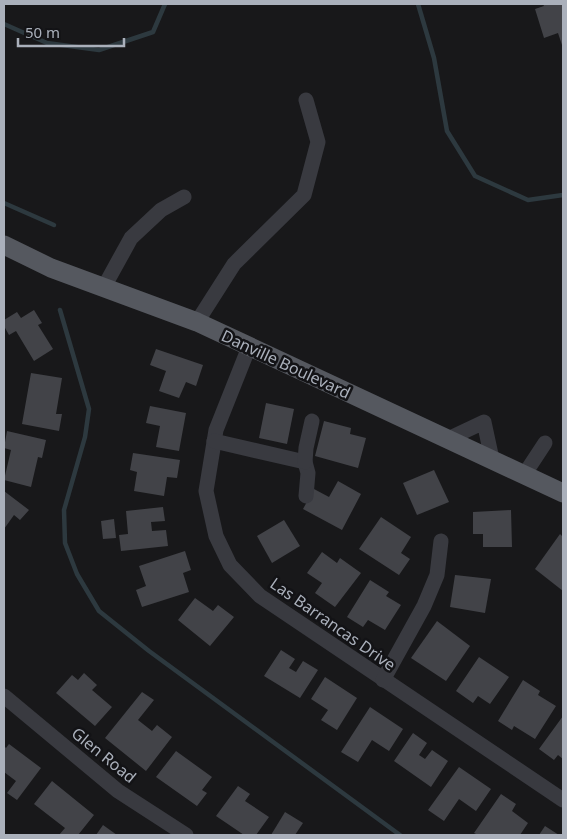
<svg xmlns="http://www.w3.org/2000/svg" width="567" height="839" font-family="'Noto Sans',sans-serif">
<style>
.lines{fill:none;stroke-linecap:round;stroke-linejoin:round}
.stream{stroke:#2d393f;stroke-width:4.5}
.building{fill:#424348}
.minor{stroke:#393a40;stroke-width:15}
.major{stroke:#55585f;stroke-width:19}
.labels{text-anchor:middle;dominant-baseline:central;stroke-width:5;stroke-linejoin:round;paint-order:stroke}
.street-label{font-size:16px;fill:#aab0bb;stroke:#131316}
</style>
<rect width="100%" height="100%" fill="#18181a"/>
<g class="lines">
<!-- stream -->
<g class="stream">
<path d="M418,4l16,54 13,73 28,45 53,24 35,-5"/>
<path d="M4,24l43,19 52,7 54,-18 12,-28"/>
<path d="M4,203l50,22"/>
<path d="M60,310l29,99 -4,28 -21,73 1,33 12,31 22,37 50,40 251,184"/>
</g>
</g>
<!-- building -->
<g class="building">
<path d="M543,4h20v44l-5,-15 -14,5 -9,-29 9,-3z"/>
<path d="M34,310l8,13 -4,2 15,24 -19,12 -18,-30 -7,4 -5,-9v-6l13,-8 4,6z"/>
<path d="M156,349l47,16 -7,21 -10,-4 -7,16 -20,-7 7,-20 -16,-6z"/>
<path d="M31,373l31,5 -6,36h6l-3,17 -37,-7z"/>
<path d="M266,403l28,6 -7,35 -28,-6z"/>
<path d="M150,406l36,7 -7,38 -23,-4 4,-21 -14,-3z"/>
<path d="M324,421l27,7 -1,6 16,4 -8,30 -43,-12z"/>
<path d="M7,431l39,9 -4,18 -4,-1 -7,30 -27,-7 7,-30 -7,-2z"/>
<path d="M133,453l47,7 -3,18 -10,-1 -3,19 -30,-5 3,-19 -7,-2z"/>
<path d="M434,470l15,32 -32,13 -14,-32z"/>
<path d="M338,481l23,13 -19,36 -39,-21 11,-20 15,8z"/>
<path d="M4,491l25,19 -9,10 -6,-5 -10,14z"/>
<path d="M163,507l2,14 -14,1 1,9 14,-1 2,16 -47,5 -2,-16 9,-1 -2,-23z"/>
<path d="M511,510l1,37h-29v-13h-10v-22z"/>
<path d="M381,517l30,20 -10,16 9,6 -11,16 -40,-26z"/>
<path d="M114,519l2,19 -13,1 -2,-18z"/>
<path d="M284,520l16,26 -28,17 -15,-27z"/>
<path d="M560,534l3,3v54l-28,-22z"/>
<path d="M185,551l6,19 -8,3 6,19 -47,15 -6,-17 10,-4 -7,-20z"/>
<path d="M322,552l15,11 3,-5 21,15 -26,34 -20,-14 7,-10 -15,-10z"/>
<path d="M455,575l36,4 -6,34 -35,-6z"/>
<path d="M370,580l19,12 -3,4 15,9 -16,25 -17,-10 -5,7 -16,-10z"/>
<path d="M195,598l18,13 5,-6 16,12 -24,29 -32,-26z"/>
<path d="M437,621l33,25 -24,35 -35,-23z"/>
<path d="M281,650l14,9 -6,9 7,4 7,-11 15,9 -18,28 -36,-22z"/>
<path d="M479,657l30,20 -19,27 -12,-8 -5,7 -17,-12z"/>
<path d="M84,673l13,12 -5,5 20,17 -17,19 -39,-33 16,-18 6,5z"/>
<path d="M325,677l32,21 -20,32 -16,-10 7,-10 -17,-11z"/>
<path d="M523,680l17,11 -2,4 18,11 -21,33 -21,-13 -2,4 -14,-9z"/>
<path d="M142,692l12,8 -16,20 14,11 5,-6 15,12 -26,34 -41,-33z"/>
<path d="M370,707l33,22 -14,22 -17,-11 -14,22 -17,-10z"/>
<path d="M563,716v43l-5,-4 -4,5 -15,-11z"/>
<path d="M413,733l14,10 -8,12 6,4 7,-9 16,11 -17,26 -37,-26z"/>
<path d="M9,744l32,24 -24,32 -10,-7 9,-12 -12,-9v-26l2,2z"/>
<path d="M176,751l36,26 -10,13 5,3 -10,13 -41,-29z"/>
<path d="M459,767l32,22 -15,22 -17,-12 -15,22 -16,-11z"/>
<path d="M52,781l42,34 -16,20h-19l6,-7 -31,-24z"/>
<path d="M238,786l12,8 -5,7 24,16 -13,18h-12l-28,-19z"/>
<path d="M501,794l15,10 -4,7 16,12 -8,12h-42l-4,-2z"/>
<path d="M285,812l18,11 -8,12h-24z"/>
<path d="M103,825l14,10h-21z"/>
<path d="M545,826l14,9h-20z"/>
</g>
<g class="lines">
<!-- minor -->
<g class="minor">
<path d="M104,287l27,-49 30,-28 23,-13"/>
<path d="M197,322l37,-58 70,-69 14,-53 -12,-42"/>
<path d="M249,347l-33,83 -10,61 10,45 14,29 30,31 303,204"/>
<path d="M448,439l36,-17 8,37"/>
<path d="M214,441l91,21 3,11 -2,23"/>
<path d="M305,462l1,-14 6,-27"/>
<path d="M524,475l21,-32"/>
<path d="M383,680l41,-74 13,-31 4,-34"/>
<path d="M4,696l114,95 68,44"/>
</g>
<!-- major -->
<path class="major" d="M4,245l47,23 146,54 366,171"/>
</g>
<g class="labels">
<!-- street labels -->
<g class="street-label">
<text transform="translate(286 364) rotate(25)">Danville Boulevard</text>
<text transform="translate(333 624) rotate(35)">Las Barrancas Drive</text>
<text transform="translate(104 755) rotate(39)">Glen Road</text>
</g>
</g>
<!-- border -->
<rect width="567" height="839" fill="none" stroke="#aab0bb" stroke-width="10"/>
<!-- scale -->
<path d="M18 38v8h106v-8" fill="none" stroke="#aab0bb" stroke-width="2.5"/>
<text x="25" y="38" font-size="15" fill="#aab0bb" stroke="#131316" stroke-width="4" paint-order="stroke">50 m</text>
</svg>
